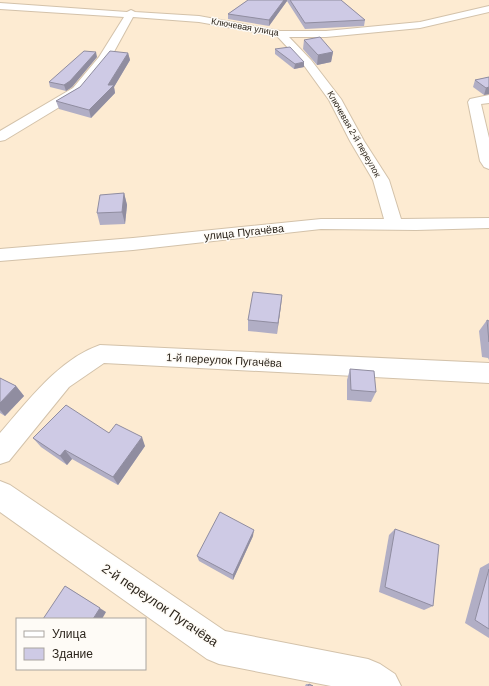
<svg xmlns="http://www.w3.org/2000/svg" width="489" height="686" font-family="Helvetica,sans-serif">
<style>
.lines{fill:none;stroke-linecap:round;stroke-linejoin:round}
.minor-casing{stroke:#d3c2aa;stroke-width:2}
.minor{fill:#fff;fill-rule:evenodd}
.wall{fill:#b1aec5}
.shaded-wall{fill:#908da0}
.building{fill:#cecae5;stroke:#908da0}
.labels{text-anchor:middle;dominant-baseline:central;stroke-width:3;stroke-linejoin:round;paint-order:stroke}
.far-street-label{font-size:9px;fill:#2c251c;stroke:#fefbf6}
.street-label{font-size:11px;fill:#2c251c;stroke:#fefbf6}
.near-street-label{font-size:13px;fill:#2c251c;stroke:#fefbf6}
</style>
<rect width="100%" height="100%" fill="#fdebd2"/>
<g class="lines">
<defs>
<g id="minor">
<path d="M0,3l127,9 4,-2 4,2 64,4 81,15h46l94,-9 69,-16v6l-69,16 -94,9h-37l22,23 30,39 23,42 25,39 12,39 88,-1v10l-73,2 -95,-1 -188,21 -133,11v-12l133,-11 188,-19h63l-11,-39 -23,-39 -21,-41 -26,-36 -26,-28 -78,-14 -66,-5 -23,42 -29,35 -76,46 -5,1v-10l73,-43 26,-31 25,-40 -124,-8z"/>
<path d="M489,95v8l-8,1 8,34v31l-5,-2 -4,-6 -12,-59 2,-3z"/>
<path d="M100,345l389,18v20l-385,-20 -35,24 -60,74 -9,3v-31c28,-32 59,-74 100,-88z"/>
<path d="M0,481l10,4 215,146 143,28 12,5 15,10 6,12h-70l-112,-22 -12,-5 -207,-147z"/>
</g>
</defs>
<!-- minor casing -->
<use href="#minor" class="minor-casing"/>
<!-- minor -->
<use href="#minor" class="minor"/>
</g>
<!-- wall -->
<g class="wall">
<path d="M248,0h93l24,20 -1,6 -59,3 -18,-28 -18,25 -41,-7v-5z"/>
<path d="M304,40l29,12 -2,10 -14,3 -14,-16z"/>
<path d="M275,49l29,18 -10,2 -19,-15z"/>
<path d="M128,53l2,7 -16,27 1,6 -24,25 -32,-9 -3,-8 24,-14z"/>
<path d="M97,57l-25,30 -6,4 -16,-4 -1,-5z"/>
<path d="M489,77v17l-5,1 -11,-8 2,-7z"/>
<path d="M124,193l3,12 -2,19 -25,1 -3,-12z"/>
<path d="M282,295l-5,39 -29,-3v-11z"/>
<path d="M487,320l2,1v39l-1,-2 -6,-1 -3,-26z"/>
<path d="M350,369l26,23 -5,10 -24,-2v-20z"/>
<path d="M0,378l16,8 8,10 -19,20 -5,-3z"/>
<path d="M109,433l36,13 -27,39 -46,-26 -5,6 -26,-18 -8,-9z"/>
<path d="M395,529l38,77 -9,4 -45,-18 10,-57z"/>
<path d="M253,536l-20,44 -34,-19 -2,-5z"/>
<path d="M489,563v75l-24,-15 15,-55z"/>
<path d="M306,684h3l4,2h-8z"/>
</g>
<!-- shaded-wall -->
<g class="shaded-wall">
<path d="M284,0h3v1l-18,25v-6z"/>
<path d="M96,52l1,5 -25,30 -6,4 -2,-6z"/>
<path d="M333,52l-2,10 -14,3 1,-10z"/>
<path d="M128,53l2,7 -16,27 1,6 -24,25 -2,-8 19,-25z"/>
<path d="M304,62v5l-10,2 1,-5z"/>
<path d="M489,87v7l-5,1 2,-7z"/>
<path d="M124,193l3,12 -2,19 -3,-12z"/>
<path d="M282,295l-1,11 -4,28 1,-11z"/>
<path d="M16,386l8,10 -19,20 -5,-6v-7z"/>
<path d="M142,437l3,9 -27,39 -5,-8z"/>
<path d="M65,450l7,9 -5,6 -7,-9z"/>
<path d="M254,530l-1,6 -20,44v-5z"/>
<path d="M65,586l41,26 -4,7h-9z"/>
</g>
<!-- building -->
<g class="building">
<path d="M248,0h36l-15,20 -41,-6z"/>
<path d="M290,0h51l24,20 -60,3z"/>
<path d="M320,37l13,15 -15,3 -14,-15z"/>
<path d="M290,47l14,15 -9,2 -20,-15z"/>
<path d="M84,51l12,1 -26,29 -6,4 -15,-3z"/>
<path d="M110,51l18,2 -20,32h6l-25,25 -33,-9 24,-14z"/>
<path d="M489,77v10l-3,1 -11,-8z"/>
<path d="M124,193l-2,19 -25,1 3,-18z"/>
<path d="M253,292l29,3 -4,28 -30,-3z"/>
<path d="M487,320l2,1v21z"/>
<path d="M350,369l24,2 2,21 -25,-2z"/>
<path d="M0,378l16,8 -16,17z"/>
<path d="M66,405l43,28 7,-9 26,13 -29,40 -48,-27 -5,6 -27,-18z"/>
<path d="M220,512l34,18 -21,45 -36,-19z"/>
<path d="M395,529l44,16 -6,61 -48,-19z"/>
<path d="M489,569v60l-14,-9z"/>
<path d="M65,586l35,22 -7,11h-50z"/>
<path d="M309,684l4,2h-5z"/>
</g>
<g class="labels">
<!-- far-street labels -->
<g class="far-street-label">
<text transform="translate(245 27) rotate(10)">Ключевая улица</text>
<text transform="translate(354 134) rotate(60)">Ключевая 2-й переулок</text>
</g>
<!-- street labels -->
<g class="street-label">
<text transform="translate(244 232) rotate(-6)">улица Пугачёва</text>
<text transform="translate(224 360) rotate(3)">1-й переулок Пугачёва</text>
</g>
<!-- near-street labels -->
<g class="near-street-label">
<text transform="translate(160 605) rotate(34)">2-й переулок Пугачёва</text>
</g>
</g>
<!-- legend -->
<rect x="16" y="618" width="130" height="52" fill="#fefbf6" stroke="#aaa59f"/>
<rect x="24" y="631" width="20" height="6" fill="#ffffff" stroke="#aaa59f"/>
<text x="52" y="638" font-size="12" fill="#2c251c">Улица</text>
<rect x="24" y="648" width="20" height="12" fill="#cecae5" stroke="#aaa59f"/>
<text x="52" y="658" font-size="12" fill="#2c251c">Здание</text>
</svg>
